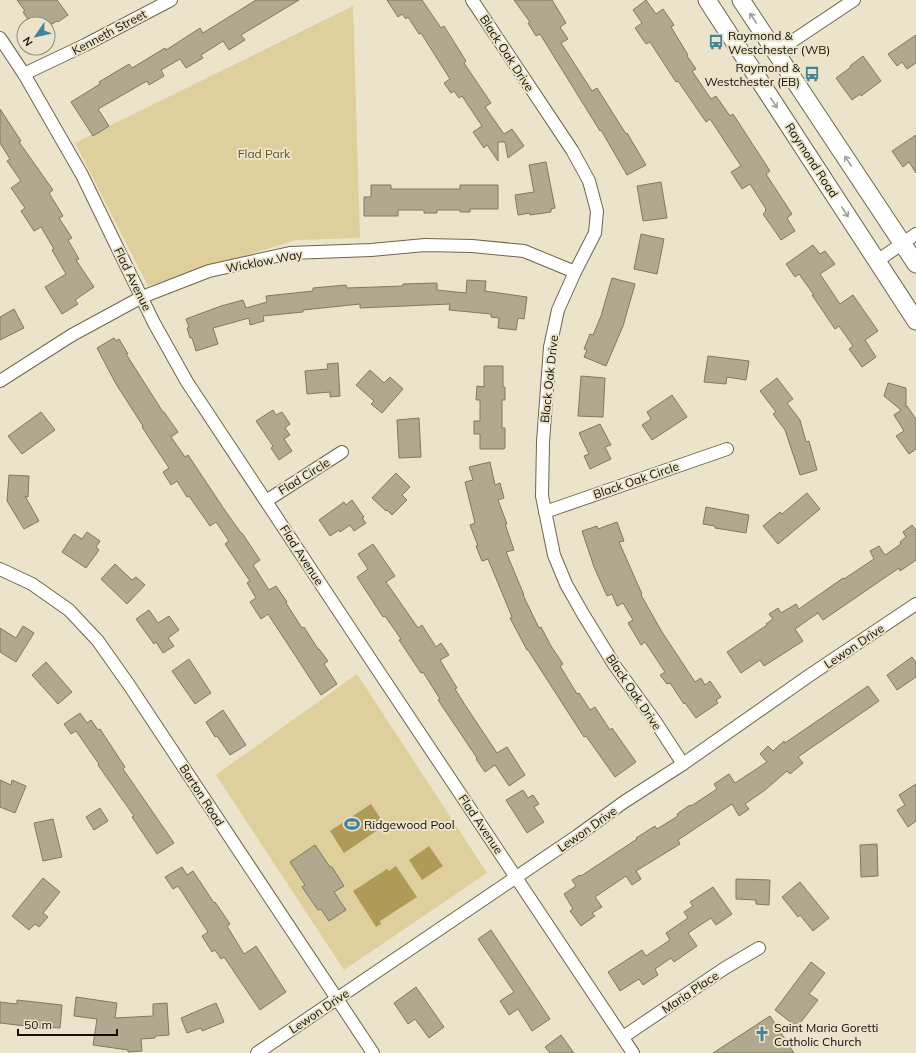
<svg xmlns="http://www.w3.org/2000/svg" width="916" height="1053" font-family="Mulish,sans-serif">
<style>
.green{fill:#decf9d}
.water{fill:#af9b57}
.building{fill:#b0a990;stroke:#7f7961}
.lines{fill:none;stroke-linecap:round;stroke-linejoin:round}
.minor-casing{stroke:#6c664f;stroke-width:14}
.secondary-casing{stroke:#6c664f;stroke-width:19}
.minor{stroke:#fff;stroke-width:12}
.secondary{stroke:#fff;stroke-width:17}
.oneway{stroke:#a09f9b}
.labels{text-anchor:middle;dominant-baseline:central;stroke-width:4;stroke-linejoin:round;paint-order:stroke}
.street-label{font-size:12px;fill:#110f06;stroke:#ece4ca}
.poi-label{font-size:12px;fill:#110f06;stroke:#ece4ca;text-anchor:start}
.park-label{font-size:12px;fill:#62531f;stroke:#ece4ca}
</style>
<rect width="100%" height="100%" fill="#ece4ca"/>
<!-- green -->
<g class="green">
<path d="M353,6l7,232 -64,2 -148,46 -73,-143z"/>
<path d="M357,674l130,199 -143,97 -128,-195z"/>
</g>
<!-- water -->
<g class="water">
<path d="M371,804l14,21 -41,28 -14,-22z"/>
<path d="M429,846l14,20 -21,14 -13,-20z"/>
<path d="M396,866l21,31 -37,24 1,3 -5,3 -23,-36 34,-22 2,2z"/>
</g>
<!-- building -->
<g class="building">
<path d="M17,0h40l11,15 -10,7 -1,-1 -5,3h-21l-8,-12 2,-1z"/>
<path d="M256,0h43l-58,35 4,5 -16,10 -6,-9 -22,14 2,3 -17,10 -6,-9 -19,11 3,6 -15,9 -2,-4 -49,28 11,17 -16,10 -22,-34 29,-18 -1,-2 30,-18 3,4 33,-20 1,2 34,-22 3,5z"/>
<path d="M387,0h35l19,28 3,-2 22,35 -2,2 27,40 -6,4 19,27 8,-5 12,17 -16,12 -3,-16h-7v19l-11,-16 -3,3 -11,-16 9,-6 -20,-30 -3,2 -5,-7 -3,2 -7,-10 6,-4 -29,-46 -2,1 -11,-17 -2,2 -4,-5 -4,3z"/>
<path d="M514,0h38l14,23 -6,4 8,12 -7,4 31,48 5,-3 29,46 1,-1 19,32 -19,10 -26,-45 -1,1 -60,-97 -4,2 -8,-13 2,-1z"/>
<path d="M646,0l10,14 7,-5 11,16 -3,2 17,28 -1,1 9,13 -4,2 19,28 5,-3 14,20 3,-2 37,57 -4,3 26,40 -5,4 8,13 -14,9 -18,-26 3,-3 -1,-1 1,-1 -16,-25 -8,5 -11,-17 10,-6 -31,-47 -4,3 -28,-41 -2,1 -26,-40 -4,2 -11,-16 7,-5 -9,-13z"/>
<path d="M916,35v28l-9,6 -5,-7 -5,4 -9,-12z"/>
<path d="M863,56l18,25 -20,15 -1,-2 -8,6 -16,-22 15,-11 -1,-1z"/>
<path d="M0,109l21,32 -2,1 34,48 -4,3 14,23 -4,2 13,20 -4,2 11,19 -3,1 18,27 -19,13 3,4 -16,10 -17,-27 21,-13 -14,-24 2,-1 -13,-22 -7,4 -13,-20 4,-3 -14,-20 10,-7 -14,-20 3,-2 -10,-16z"/>
<path d="M916,135v38l-7,-11 -6,5 -11,-16z"/>
<path d="M546,162l9,46 -4,1v3l-21,3v-2l-12,2 -3,-20 19,-3 -5,-27z"/>
<path d="M661,182l6,36 -24,3 -6,-35z"/>
<path d="M371,185h20v4h69v-4h38v24h-28v3h-10v-2h-23v3h-13v-3h-26v6h-34v-19h7z"/>
<path d="M641,234l23,5 -7,35 -23,-5z"/>
<path d="M813,245l7,9 5,-3 10,13 -15,10 20,30 13,-9 25,36 -13,9 11,17 -14,10 -13,-18 4,-3 -14,-20 -4,3 -23,-34h2l-15,-21 -4,3 -9,-13z"/>
<path d="M612,278l23,6 -12,42 -17,40 -22,-9 3,-7 -3,-1 6,-15 3,1 8,-19z"/>
<path d="M467,280l19,1 -1,10 42,6 -3,22 -6,-1 -2,12 -18,-2 1,-10 -8,-1v-3l-42,-4 1,-6 -90,4v-4l-57,6v2l-40,4 1,5 -14,4 -1,-7 -36,10 5,16 -22,7 -4,-13h-2l-3,-10 2,-1 -3,-8 35,-13 22,-6 3,8 21,-6 -1,-6 47,-5v-3l33,-3 1,3 56,-2v-2l34,-1v7l29,3z"/>
<path d="M14,309l10,19 -24,12v-23z"/>
<path d="M114,338l2,3 3,-2 9,15h-2l37,58h1l14,20 -7,5 14,20 3,-2 38,57 15,21h1l18,27 -7,5 16,25 7,-4 11,16 -1,1 16,25 2,-1 14,22h1l9,12 -4,3 13,20 -16,11 -53,-81 -7,5 -11,-17 6,-4 -9,-15 3,-2 -25,-37 4,-3 -13,-19 -6,4 -21,-30 -2,1 -10,-16 -6,4 -8,-13 6,-4 -27,-41 1,-1 -27,-42 -19,-36z"/>
<path d="M708,356l41,5 -3,19 -19,-3 -1,7 -22,-2z"/>
<path d="M338,363l2,33 -10,1v-5l-23,2 -2,-23 23,-2 -1,-5z"/>
<path d="M484,366h19v21h2v13h-3v28h3v20l-1,1h-24v-15h-6v-13h6v-21h-4l1,-14 7,1z"/>
<path d="M370,370l14,13 6,-6 13,12 -21,24 -11,-9 3,-3 -18,-16z"/>
<path d="M581,376l24,2 -2,39 -25,-1z"/>
<path d="M777,378l16,21 -6,4 13,17 6,22 3,-1 8,29 -17,5 -15,-45 -12,-16 3,-2 -16,-21z"/>
<path d="M888,383l18,5v19l1,-1 9,13v30l-7,5 -13,-18 8,-5 -10,-16 7,-5 -17,-14z"/>
<path d="M672,395l15,22 -35,23 -10,-15 9,-6 -4,-7z"/>
<path d="M273,410l3,5 6,-3 8,12 -5,4 5,7 -6,4 8,12 -13,9 -8,-12 2,-2 -17,-25z"/>
<path d="M41,412l14,18 -33,24 -14,-18z"/>
<path d="M419,418l2,39 -22,1 -2,-38z"/>
<path d="M600,424l11,21 -6,2 6,12 -21,10 -6,-13 5,-2 -10,-21z"/>
<path d="M490,462l5,23 5,-2 4,15 -6,2 9,24h-2l9,26 -8,2 18,43h-1l16,33 2,-1 10,19 12,18 -3,2 17,28 2,-1 11,17 5,-3 15,23 2,-2 24,34 -21,15 -29,-41 -2,1 -56,-87h-1l-17,-32 2,-1 -24,-58 -6,2 -6,-15h2l-8,-21 5,-2 -10,-41 8,-2 -4,-13z"/>
<path d="M396,473l14,14 -8,8 5,5 -15,15 -5,-5 -1,1 -14,-13z"/>
<path d="M9,475l20,1 -1,21 -3,-1 14,25 -15,8 -17,-28z"/>
<path d="M807,493l13,16 -42,35 -15,-18 17,-14 2,2z"/>
<path d="M352,500l12,17 -2,1 4,5 -12,8 -4,-6 -10,7 -1,-2 -9,6 -11,-16 25,-18 2,3z"/>
<path d="M706,507l43,8 -3,18 -31,-5v-2l-12,-2z"/>
<path d="M617,522l7,19 -5,1 23,52 -1,1 21,37 33,50 6,-4 4,7 5,-4 11,16 -5,3 2,3 -22,15 -11,-15 -1,1 -14,-21 -3,1 -7,-9 5,-3 -20,-30 -4,3 -13,-22 5,-3 -10,-17 -6,3 -5,-12 -5,2 -13,-29 -12,-36 15,-5 1,3z"/>
<path d="M912,525l4,5v30l-16,11 -1,-3 -76,52 -5,-7 -23,16 8,12 -39,25 -4,-6 -19,13 -14,-21 40,-27 -1,-1 7,-5 -4,-5 9,-6 3,5 15,-9 3,5 44,-31 1,1 30,-20 -4,-8 9,-5 6,9 16,-11 -1,-2 6,-5 -3,-5z"/>
<path d="M87,532l13,9 -4,6 3,3 -13,18 -24,-16 12,-18 8,5z"/>
<path d="M373,544l22,32 -9,6 32,46 4,-3 14,22 5,-4 8,12 -9,5 17,28 -2,1 12,19 30,45 10,-6 18,28 -16,11 -14,-21 -10,7 -9,-13 1,-1 -39,-58 2,-1 -17,-27 -2,1 -22,-33 2,-1 -16,-23 -2,1 -26,-40 11,-8 -10,-15z"/>
<path d="M115,564l17,16 4,-3 9,8 -18,19 -26,-25z"/>
<path d="M149,610l9,13 11,-7 10,14 -11,8 6,8 -11,7 -7,-11 -2,2 -18,-25z"/>
<path d="M23,626l11,7 -18,29 -16,-10v-24l16,10z"/>
<path d="M912,657l4,6v14l-19,13 -10,-15z"/>
<path d="M189,659l22,34 -16,11 -23,-33z"/>
<path d="M46,662l26,30 -14,12 -26,-29z"/>
<path d="M868,686l11,15 -81,56 5,6 -13,11 -3,-3 -22,19 -20,14 4,5 -10,7 -7,-12 -54,36 2,4 -44,27 5,8 -9,6 -6,-9 -31,21 7,10 -10,6 3,3 -14,10 -11,-15 3,-2 -9,-15 12,-8 -4,-6 8,-5 1,1 56,-37 -1,-1 19,-12 2,3 21,-13 -1,-2 13,-9 1,1 26,-17 -3,-5 15,-10 6,9 32,-21 -7,-8 8,-8 5,5 11,-10 1,2z"/>
<path d="M223,710l23,35 -16,10 -13,-19 -2,1 -9,-15z"/>
<path d="M80,713l7,10 4,-3 7,10 2,-1 25,38 -2,2 51,74 -17,11 -25,-37 2,-1 -36,-51 1,-1 -23,-33 -5,3 -7,-10z"/>
<path d="M0,780l11,5 1,-5 14,6 -11,27 -15,-6z"/>
<path d="M916,784v37l-8,6 -11,-17 8,-5 -6,-10z"/>
<path d="M523,790l5,8 5,-3 6,9 -5,3 10,15 -17,11 -21,-33z"/>
<path d="M100,808l8,13 -14,9 -8,-13z"/>
<path d="M53,819l9,38 -19,4 -9,-38z"/>
<path d="M877,844l1,32 -17,1 -1,-32z"/>
<path d="M315,845l15,22h2l12,19 -10,6 12,18 -17,11 -8,-12 -3,1 -16,-23 3,-2 -15,-23z"/>
<path d="M182,867l5,8 6,-4 21,32 1,-1 15,22 -3,2 17,28 12,-8 30,46 -26,18 -36,-53 -3,2 -6,-9 -3,2 -10,-16 6,-4 -30,-46 -5,3 -8,-12z"/>
<path d="M43,878l17,14 -17,21 5,4 -9,10 -4,-3 -6,6 -17,-14z"/>
<path d="M736,879l34,1 -1,25 -13,-1v-4l-20,-1z"/>
<path d="M800,882l29,36 -16,13 -13,-16 -2,2 -16,-20z"/>
<path d="M713,887l19,27 -16,11 -5,-7 -23,15 9,13 -23,16 -3,-4 -16,11 3,6 -15,10 -4,-6 -19,12 -12,-19 34,-22 4,6 24,-16 -4,-7 22,-15 -4,-6 9,-6 -3,-4z"/>
<path d="M491,930l59,89 -18,12 -14,-22 -9,6 -9,-14 14,-9 -36,-53z"/>
<path d="M811,962l14,11 -16,21 9,6 -21,27 -22,-17z"/>
<path d="M416,987l28,40 -15,11 -14,-19 -7,5 -14,-21z"/>
<path d="M76,997l41,6 -2,15 38,-2v-12l14,-1 2,32 -14,1v2l-14,1 1,12 -14,1v-2l-35,-5 4,-26 -23,-3z"/>
<path d="M17,1000l45,5 -2,23 -17,-1v1l-43,-5v-21l17,2z"/>
<path d="M216,1003l8,19 -22,9 -1,-3 -14,5 -6,-15z"/>
<path d="M770,1016l24,37h-81z"/>
<path d="M561,1035l13,18h-24l-5,-6z"/>
</g>
<g class="lines">
<defs>
<g id="minor">
<path d="M472,0l100,150 17,31 8,30 -2,22 -20,39 -17,38 -8,37 -7,95 -1,54 12,59 12,29 17,30 32,52 40,55 28,43"/>
<path d="M0,38l24,36 58,101 72,148 33,59 190,287 256,384"/>
<path d="M776,52l78,-52"/>
<path d="M24,74l61,-29 86,-45"/>
<path d="M877,261l39,-27"/>
<path d="M0,381l72,-46 70,-38 67,-26 81,-18 81,-3 54,-5 47,1 52,5 51,21"/>
<path d="M266,501l76,-49"/>
<path d="M545,512l182,-63"/>
<path d="M0,569l32,15 37,26 29,31 31,44 244,368"/>
<path d="M623,1037l102,-69 34,-20"/>
<path d="M257,1053l249,-169 71,-48 47,-34 59,-38 127,-89 106,-71"/>
</g>
<g id="secondary">
<path d="M707,0l209,321"/>
<path d="M741,0l175,264"/>
</g>
</defs>
<!-- minor casing -->
<use href="#minor" class="minor-casing"/>
<!-- secondary casing -->
<use href="#secondary" class="secondary-casing"/>
<!-- minor -->
<use href="#minor" class="minor"/>
<!-- secondary -->
<use href="#secondary" class="secondary"/>
</g>
<!-- one-way arrows -->
<defs><path id="oneway-shaft" d="M-6 0H5M1.5-3L5.5 0L1.5 3" fill="none" stroke-width="1.6" stroke-linecap="round" stroke-linejoin="round"/></defs>
<g class="oneway">
<use href="#oneway-shaft" transform="translate(753 18) rotate(-123)"/>
<use href="#oneway-shaft" transform="translate(774 103) rotate(57)"/>
<use href="#oneway-shaft" transform="translate(848 161) rotate(-124)"/>
<use href="#oneway-shaft" transform="translate(845 212) rotate(57)"/>
</g>
<!-- icons -->
<defs>
<symbol id="bus-bare" viewBox="-9 -9 18 18"><path d="M-5-6H5V4H4V6H2V4H-2V6H-4V4H-5ZM-3.5-4V0h7V-4ZM-3.5 1.2v1.5H-2V1.2ZM2 1.2v1.5H3.5V1.2Z" fill="#448398" stroke="#ece4ca" stroke-width="2.5" paint-order="stroke"/></symbol>
<symbol id="stadium-bare" viewBox="-9 -9 18 18"><path d="M0-5a6.5 5 0 1 0 0 10a6.5 5 0 1 0 0-10ZM-3.5-1.8h7v3.6h-7Z" fill="#448398" stroke="#ece4ca" stroke-width="2.5" paint-order="stroke"/></symbol>
<symbol id="church-bare" viewBox="-9 -9 18 18"><path d="M-1.2-6h2.4v3.5h3.3v2.4h-3.3V6h-2.4V-.1h-3.3v-2.4h3.3Z" fill="#448398" stroke="#ece4ca" stroke-width="2.5" paint-order="stroke"/></symbol>
</defs>
<g fill-rule="evenodd">
<use href="#bus-bare" x="705" y="31" width="22" height="22"/>
<use href="#bus-bare" x="801" y="63" width="22" height="22"/>
<use href="#stadium-bare" x="341" y="813" width="22" height="22"/>
<use href="#church-bare" x="751" y="1023" width="22" height="22"/>
</g>
<g class="labels">
<!-- street labels -->
<g class="street-label">
<text transform="translate(109 32) rotate(-28)">Kenneth Street</text>
<text transform="translate(507 53) rotate(57)">Black Oak Drive</text>
<text transform="translate(812 160) rotate(57)">Raymond Road</text>
<text transform="translate(264 261) rotate(-11)">Wicklow Way</text>
<text transform="translate(133 279) rotate(64)">Flad Avenue</text>
<text transform="translate(549 379) rotate(-84)">Black Oak Drive</text>
<text transform="translate(304 476) rotate(-32)">Flad Circle</text>
<text transform="translate(636 480) rotate(-19)">Black Oak Circle</text>
<text transform="translate(302 555) rotate(57)">Flad Avenue</text>
<text transform="translate(854 646) rotate(-34)">Lewon Drive</text>
<text transform="translate(634 692) rotate(56)">Black Oak Drive</text>
<text transform="translate(202 795) rotate(57)">Barton Road</text>
<text transform="translate(481 824) rotate(56)">Flad Avenue</text>
<text transform="translate(587 829) rotate(-35)">Lewon Drive</text>
<text transform="translate(690 992) rotate(-34)">Maria Place</text>
<text transform="translate(319 1011) rotate(-34)">Lewon Drive</text>
</g>
<!-- poi labels -->
<g class="poi-label">
<text x="728" y="35">Raymond &amp;<tspan x="728" dy="14">Westchester (WB)</tspan></text>
<text x="800" y="67" text-anchor="end">Raymond &amp;<tspan x="800" dy="14">Westchester (EB)</tspan></text>
<text x="364" y="824">Ridgewood Pool</text>
<text x="774" y="1027">Saint Maria Goretti<tspan x="774" dy="14">Catholic Church</tspan></text>
</g>
<!-- park labels -->
<g class="park-label">
<text x="264" y="153">Flad Park</text>
</g>
</g>
<!-- north arrow -->
<g transform="translate(36 36) rotate(236)"><circle r="19" fill="#ece4ca" stroke="#948f7c"/>
<path d="M0-3L7 15L0 10L-7 15Z" fill="#448398"/>
<text y="-6" font-size="11" font-weight="bold" text-anchor="middle" fill="#110f06">N</text>
</g>
<!-- scale -->
<path d="M18 1029v6h99v-6" fill="none" stroke="#110f06" stroke-width="2"/>
<text x="24" y="1029" font-size="12" fill="#110f06" stroke="#ece4ca" stroke-width="3" paint-order="stroke">50 m</text>
</svg>
